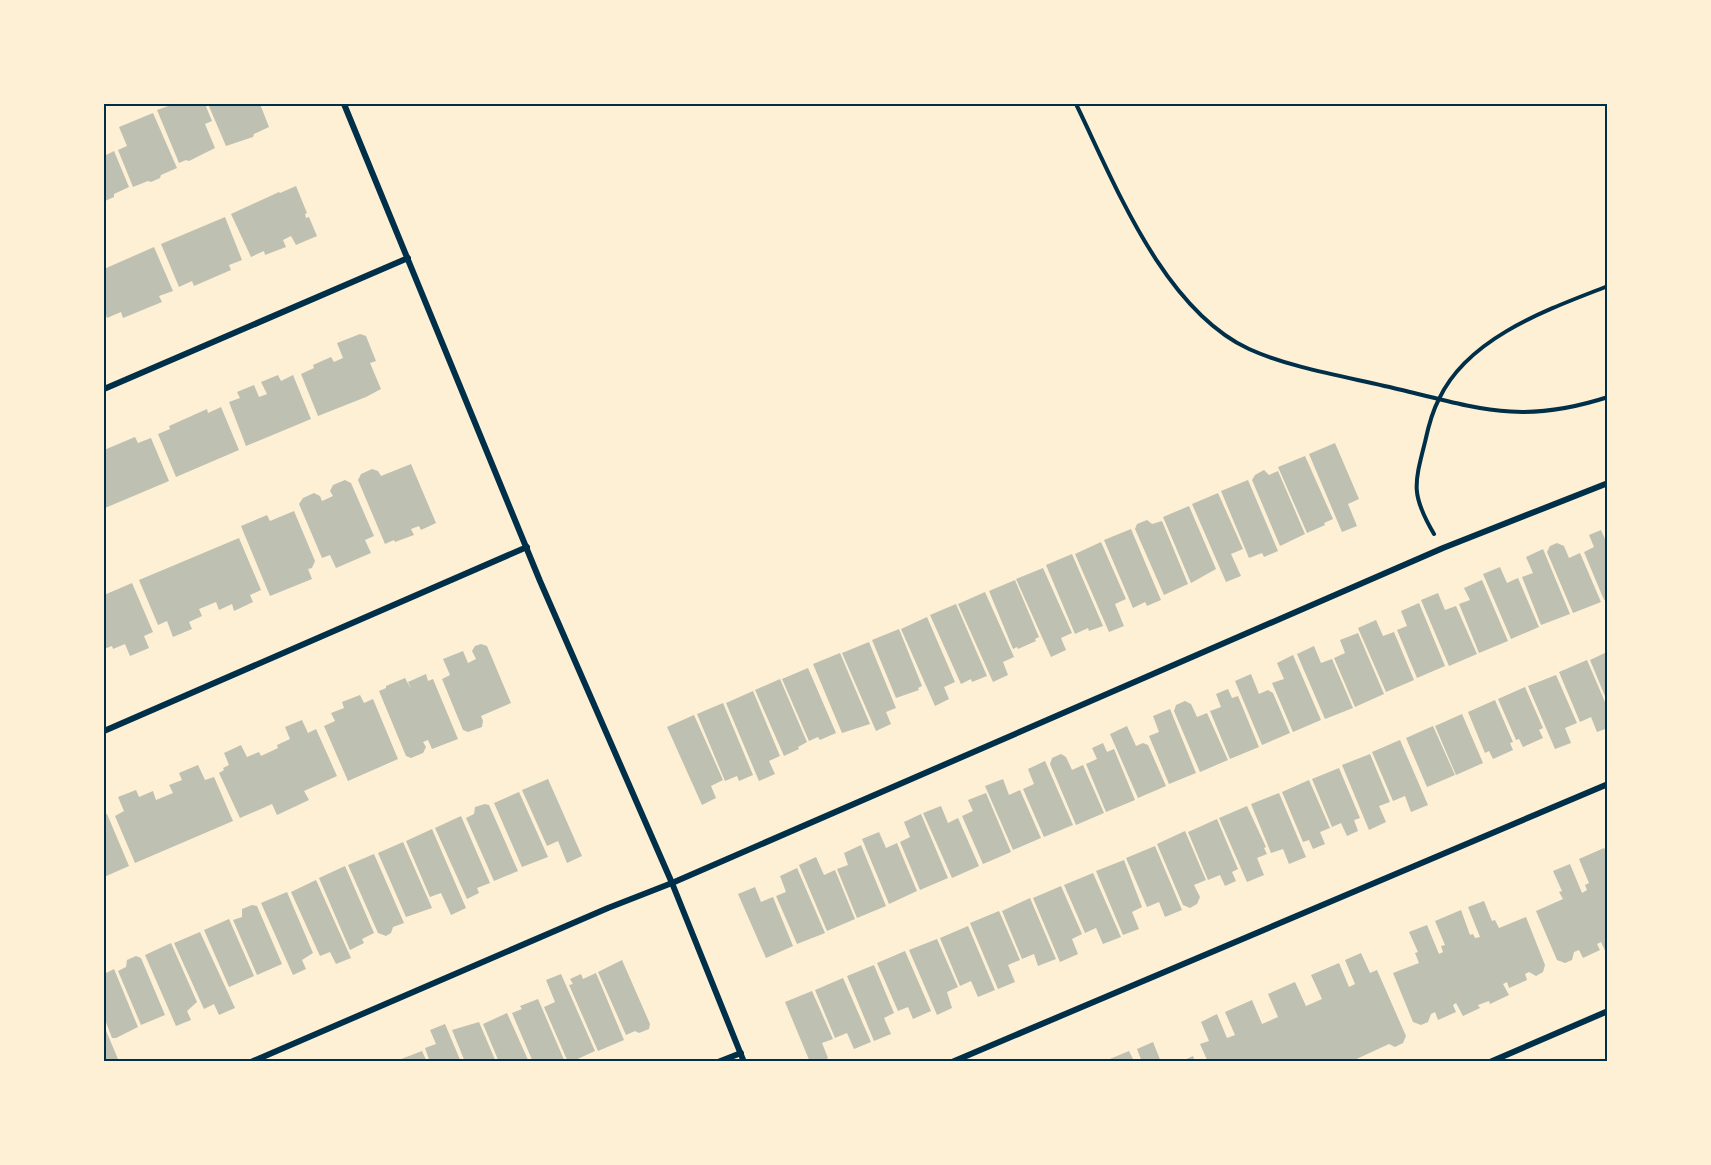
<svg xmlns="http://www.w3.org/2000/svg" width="1711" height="1165" font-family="Lato,sans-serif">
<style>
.building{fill:#bec0b2}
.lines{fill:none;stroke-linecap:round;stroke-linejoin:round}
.path{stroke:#003049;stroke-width:4}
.minor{stroke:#003049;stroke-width:6}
.neatline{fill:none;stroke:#003049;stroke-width:2}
</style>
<rect width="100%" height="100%" fill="#fdf0d5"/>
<!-- building -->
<g class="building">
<path d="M174,104h31l7,17 -7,3 10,24 -26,13 -3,-1 -7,3 -22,-53z"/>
<path d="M208,104h52l9,23 -15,7 -1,3 -27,9z"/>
<path d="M153,113l24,55 -16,7 -1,3 -9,4 -3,-1 -15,6 -15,-37 9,-4 -8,-19z"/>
<path d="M114,151l15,36 -15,7v3l-9,4 -1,-45z"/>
<path d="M296,186l11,27 -2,1 1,4 3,-1 8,19 -21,9 -5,-9 -8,4 3,7 -21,8 -1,-4 -13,6 -20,-43 48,-22 1,1z"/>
<path d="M225,217l17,43 -13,5 2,5 -37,16 -2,-5 -13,6 -18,-43z"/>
<path d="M154,247l19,44 -14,5 3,6 -39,16 -2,-6 -14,6 -3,-9v-40z"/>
<path d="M360,334l6,2 10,25 -6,2 11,26 -15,8 -48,19 -17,-42 13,-6 -1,-3 18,-8 3,5 9,-4 -6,-15z"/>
<path d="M278,375l3,6 12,-6 18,44 -65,27 -17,-44 11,-4 -3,-6 17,-7 5,12 8,-3 -6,-12z"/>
<path d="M221,407l18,43 -63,27 -18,-43 12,-5 -1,-3 38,-17 1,4z"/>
<path d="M135,437l3,6 13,-5 18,43 -64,27 -1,-58z"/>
<path d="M1335,443l24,56 -11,5 9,22 -15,6 -33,-78z"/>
<path d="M1305,456l28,63 -9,4 1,2 -18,8 -29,-66z"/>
<path d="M411,464l25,59 -15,7 -2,-4 -8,3 3,6 -19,7 -1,-2 -9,4 -27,-64 3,-6 11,-5 6,2 3,5z"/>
<path d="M1264,470l5,5 9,-4 27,63 -25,12 -28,-66 3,-5z"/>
<path d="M345,480l6,3 23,53 -9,4 6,13 -35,15 -6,-13 -8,3 -23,-54 4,-6 11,-5 6,3 2,5 11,-5 -3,-5 3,-6z"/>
<path d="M1248,480l30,71 -14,6 -2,-4 -13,5 -28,-67z"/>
<path d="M1218,493l25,56 -12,5 10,22 -15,6 -34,-78z"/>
<path d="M1189,506l27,63 -25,14 -28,-66z"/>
<path d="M294,511l21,50 -3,7 -4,1 4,10 -42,17 -29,-70 26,-11 3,6z"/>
<path d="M1147,520l5,4 10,-3 26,63 -24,11 -29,-66 2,-5z"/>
<path d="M1131,529l30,71 -14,6 -2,-4 -12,6 -29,-68z"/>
<path d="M1601,530l4,9h3v59l-4,2 -20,-48 10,-5 -5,-12z"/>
<path d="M239,538l22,52 -11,5 3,7 -19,9 -2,-7 -13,6 -3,-8 -17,7 3,7 -13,6 3,7 -19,8 -6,-16 -9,4 -19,-45z"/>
<path d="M1101,542l25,57 -11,5 9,22 -15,6 -34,-78z"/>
<path d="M1557,543l7,3 5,12 11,-5 21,49 -28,11 -26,-61 3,-6z"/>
<path d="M1543,549l27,65 -29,11 -19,-48 11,-4 -7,-16z"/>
<path d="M1072,554l31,72 -14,5 -1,-3 -13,6 -29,-69z"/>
<path d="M1500,567l7,16 11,-5 21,49 -28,12 -28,-65z"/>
<path d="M1043,568l29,65 -11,5 5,12 -15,7 -35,-78z"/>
<path d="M1015,580l24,57 -4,2 1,2 -18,8 -1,-2 -4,2 -24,-58z"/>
<path d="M1482,580l26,61 -29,12 -20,-49 11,-4 -6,-12z"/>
<path d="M132,583l21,49 -9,4 5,12 -19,8 -5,-12 -12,5 -1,-3 -8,3v-54z"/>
<path d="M985,592l29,65 -11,5 5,13 -15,7 -35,-78z"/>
<path d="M1438,593l7,17 11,-4 21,48 -28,12 -28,-66z"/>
<path d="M1419,603l26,63 -28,12 -20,-48 10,-4 -6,-15z"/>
<path d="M956,604l31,72 -15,6 -1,-3 -10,5 -31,-69z"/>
<path d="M927,617l28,65 -11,5 5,12 -14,7 -34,-77z"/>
<path d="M1376,620l7,16 11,-4 20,48 -28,12 -28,-64z"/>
<path d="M899,629l23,57 -4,2 1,2 -23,8 -24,-58z"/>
<path d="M1358,633l26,61 -29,13 -21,-49 11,-5 -5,-13z"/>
<path d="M869,642l27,66 -10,4 5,12 -15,7 -34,-78z"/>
<path d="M481,644l6,2 24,57 -30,13 2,5 -1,6 -14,5 -5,-2 -21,-51 8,-4 -7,-16 20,-8 5,12 8,-4 -4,-8 3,-5z"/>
<path d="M1314,646l7,17 11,-4 21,49 -28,11 -28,-65z"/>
<path d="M1607,652v49l-17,-41z"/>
<path d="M840,653l30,71 -28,9 -29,-69z"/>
<path d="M1293,655l28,65 -28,12 -21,-49 12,-4 -7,-16z"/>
<path d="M1587,660l21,49v19l-11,4 -6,-15 -11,5 -21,-50z"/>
<path d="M808,668l28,65 -16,7 -2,-3 -9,4 -27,-62z"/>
<path d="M426,674l2,7 5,-2 25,60 -26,10 -4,-9 -5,2 3,5 -3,6 -12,5 -5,-2 -27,-65 7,-3v-2l19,-8 6,11 -3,-7z"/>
<path d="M1251,674l8,20 9,-4 5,3 17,40 -28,12 -27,-64z"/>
<path d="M1556,675l21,48 -12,5 6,15 -16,6 -27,-63z"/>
<path d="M780,679l27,63 -9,5 1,2 -15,7 -29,-66z"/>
<path d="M1525,687l18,41 -4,2 4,8 -20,9 -4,-8 -3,1 -18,-41z"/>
<path d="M1228,689l4,9 6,-2 21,51 -29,12 -20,-48 11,-4 -5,-13z"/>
<path d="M753,691l27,65 -11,5 6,13 -16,7 -33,-78z"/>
<path d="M360,695l4,8 9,-4 25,60 -50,22 -24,-55 11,-5 -4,-8 13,-5 -2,-6z"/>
<path d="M1495,700l18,42 -3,1 3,7 -20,9 -4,-8 -4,2 -17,-41z"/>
<path d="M1185,701l6,3 6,13 10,-4 21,47 -28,12 -26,-61 2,-6z"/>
<path d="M723,703l30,72 -14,6 -2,-5 -12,5 -28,-67z"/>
<path d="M1170,709l26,64 -27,11 -20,-48 10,-4 -6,-16z"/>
<path d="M1462,714l21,49 -27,12 -21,-49z"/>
<path d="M694,715l29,65 -12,6 5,12 -14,7 -35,-78z"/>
<path d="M302,720l6,13 8,-4 21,47 -33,15 5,9 -32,15 -5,-11 -32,14 -21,-45 5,-3 -1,-2 6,-3 -5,-12 17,-8 6,12 12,-5 2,4 17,-8 -1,-3 13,-6 -5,-12z"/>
<path d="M1127,726l9,20 7,-3 5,2 18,41 -28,12 -28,-64z"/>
<path d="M1433,726l22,49 -28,12 -21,-49z"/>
<path d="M1400,740l28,65 -17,7 -6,-16 -12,5 -21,-49z"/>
<path d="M1103,743l4,9 7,-3 21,51 -29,12 -20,-48 11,-5 -5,-11z"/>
<path d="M1061,754l5,3 6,13 11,-5 21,48 -28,12 -26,-61 2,-6z"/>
<path d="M1370,754l20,48 -11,4 7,16 -17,8 -27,-65z"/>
<path d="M1045,761l28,64 -29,12 -21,-48 11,-5 -6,-15z"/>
<path d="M198,765l7,15 9,-3 19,44 -98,42 -20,-47 9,-5 -6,-14 18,-7 3,7 14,-6 3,9 17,-7 -4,-8 13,-5 -3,-7z"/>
<path d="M1339,768l21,50 -6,2 4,11 -11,5 -6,-13 -9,4 -20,-48z"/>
<path d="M548,779l34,77 -15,7 -9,-22 -11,5 -25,-56z"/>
<path d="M1003,779l6,16 11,-5 21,48 -28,12 -28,-64z"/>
<path d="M1309,780l21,48 -10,4 5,12 -12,5 -4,-9 -6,2 -21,-50z"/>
<path d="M519,792l29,65 -26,10 -28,-64z"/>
<path d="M986,793l25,59 -28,12 -21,-48 11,-5 -5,-11z"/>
<path d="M1279,793l27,64 -17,7 -6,-15 -12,4 -20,-49z"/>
<path d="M485,804l4,1 29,66 -24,10 -28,-63 8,-4 1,-7z"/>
<path d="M941,806l7,17 10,-5 21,48 -27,12 -29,-65z"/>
<path d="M1247,806l19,41 -2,1 3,6 -10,4 7,17 -17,7 -28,-64z"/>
<path d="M107,814l22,52 -25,11v-62z"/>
<path d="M921,814l27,64 -28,12 -20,-48 10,-5 -6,-15z"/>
<path d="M461,816l29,67 -13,5 2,5 -12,6 -32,-71z"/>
<path d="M1217,819l21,50 -6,3 4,9 -11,5 -5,-11 -12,5 -20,-48z"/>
<path d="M432,829l34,79 -15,7 -10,-22 -11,4 -24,-56z"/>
<path d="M1185,831l21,49 -12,5 6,12 -3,7 -7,4 -7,-3 -26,-61z"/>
<path d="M879,832l7,16 11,-5 20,48 -28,13 -27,-65z"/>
<path d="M403,842l29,66 -26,9 -28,-64z"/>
<path d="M861,845l25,61 -29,12 -20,-49 11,-4 -4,-12z"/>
<path d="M1155,846l27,64 -17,7 -6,-15 -12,5 -21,-49z"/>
<path d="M1604,848l4,7v102l-7,-15 -4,2 3,6 -17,8 -4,-8 -5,2 -2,8 -7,3 -8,-3 -21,-49 27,-12 -4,-7 3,-1 -9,-20 17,-7 12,29 5,-3 -2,-5 4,-2 -10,-24z"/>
<path d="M374,854l30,69 -11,4 -2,6 -5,3 -8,-3 -30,-68z"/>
<path d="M816,857l8,18 11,-5 20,49 -28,12 -28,-66z"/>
<path d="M1124,860l18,47 -10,5 7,17 -16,6 -27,-64z"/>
<path d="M345,866l29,67 -12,6 2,4 -14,7 -31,-72z"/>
<path d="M797,868l28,65 -28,11 -21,-48 10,-4 -6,-16z"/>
<path d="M1093,873l28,64 -18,7 -7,-16 -11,5 -21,-48z"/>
<path d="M316,880l35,78 -15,6 -6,-12 -10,4 -29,-64z"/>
<path d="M1061,886l21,48 -10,5 6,15 -18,8 -27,-64z"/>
<path d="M755,887l6,15 12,-5 20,49 -27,12 -28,-64z"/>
<path d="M287,892l26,61 -11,7 4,9 -13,6 -32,-72z"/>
<path d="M1030,898l26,61 -18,7 -4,-12 -12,5 -20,-48z"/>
<path d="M1484,901l8,20 3,-1 4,8 27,-11 19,48 -2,7 -7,4 -7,-4 -4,2 2,6 -18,8 -2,-6 -4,2 6,11 -19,9 -1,-3 -11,4 2,3 -17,8 -7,-13 -3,2 3,7 -18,8 -3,-8 -4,2 -3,8 -7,3 -8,-3 -20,-49 26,-10 -4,-10 3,-1 -9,-20 18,-7 12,29 4,-2 -2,-6 4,-1 -10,-24 26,-11 9,25 3,-1 2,4 5,-1 -12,-30z"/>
<path d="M252,905l5,1 25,58 -25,11 -24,-55 9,-3v-8z"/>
<path d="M999,911l21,49 -12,5 7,17 -17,7 -28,-66z"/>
<path d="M229,919l25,57 -25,11 -25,-57z"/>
<path d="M968,926l27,64 -17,7 -7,-16 -11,5 -20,-48z"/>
<path d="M200,932l35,76 -16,7 -5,-11 -10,5 -30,-66z"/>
<path d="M937,939l21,48 -11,5 5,16 -15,7 -28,-65z"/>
<path d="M171,943l26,59 -10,9 4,9 -15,6 -31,-71z"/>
<path d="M905,951l26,60 -18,8 -5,-12 -10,4 -21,-48z"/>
<path d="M1361,953l9,20 7,-3 29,66 -3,7 -8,4 -6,-3 -39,18h-142l-8,-18 9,-3 -8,-19 16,-8 10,24 8,-3 -10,-23 27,-12 10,24 16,-7 -10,-23 27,-12 11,24 16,-7 -11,-24 28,-12 10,24 6,-3 -10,-24z"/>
<path d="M136,956l5,2 24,57 -24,10 -23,-54 8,-4 1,-7z"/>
<path d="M622,960l28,64 -1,5 -10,4 -4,-2 -9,4 -28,-63z"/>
<path d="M874,965l20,48 -10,5 7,16 -17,7 -27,-65z"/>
<path d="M114,969l24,58 -22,11h-4l-8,-21v-43z"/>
<path d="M596,973l28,67 -26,11 -29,-66 4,-1 -3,-5 11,-5 2,5z"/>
<path d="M561,974l34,77 -24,11h-3l-24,-55 11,-5 -9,-22z"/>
<path d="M843,978l28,64 -17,7 -7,-16 -12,5 -20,-48z"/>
<path d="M812,991l21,48 -11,4 6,15 -7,4h-11l-25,-60z"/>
<path d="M538,999l27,63h-32l-21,-49 10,-4 -2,-3z"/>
<path d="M507,1013l22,49h-30l-16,-38z"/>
<path d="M479,1022l17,40h-31l-13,-32z"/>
<path d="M445,1024l16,38h-31l-5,-14 11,-4 -6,-14z"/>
<path d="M104,1026l14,33 -5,3h-9z"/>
<path d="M1153,1042l8,20h-19l-5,-13z"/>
<path d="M422,1051l5,11h-31v-1z"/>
<path d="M1129,1051l5,10h-29z"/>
<path d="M1193,1056l2,6h-15z"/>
</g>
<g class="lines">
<!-- path -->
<g class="path">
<path d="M1076,104c39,80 87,205 173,245 44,20 105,29 153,41 81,20 123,34 206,7"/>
<path d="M1434,534c-23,-39 -20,-49 -9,-92 3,-14 7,-30 14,-43 29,-62 110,-90 169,-113"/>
</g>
<!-- minor -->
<g class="minor">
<path d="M344,104l196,477 132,302 72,179"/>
<path d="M104,389l304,-131"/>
<path d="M104,731l423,-184"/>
<path d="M251,1062l357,-154 64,-25 771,-335 165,-65"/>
<path d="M718,1062l23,-9"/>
<path d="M952,1062l656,-278"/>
<path d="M1490,1062l118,-51"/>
<path d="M1605,1062l3,-1"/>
</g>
</g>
<!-- border -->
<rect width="1711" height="1165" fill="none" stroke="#fdf0d5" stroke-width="210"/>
<rect x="105" y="105" width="1501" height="955" class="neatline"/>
</svg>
